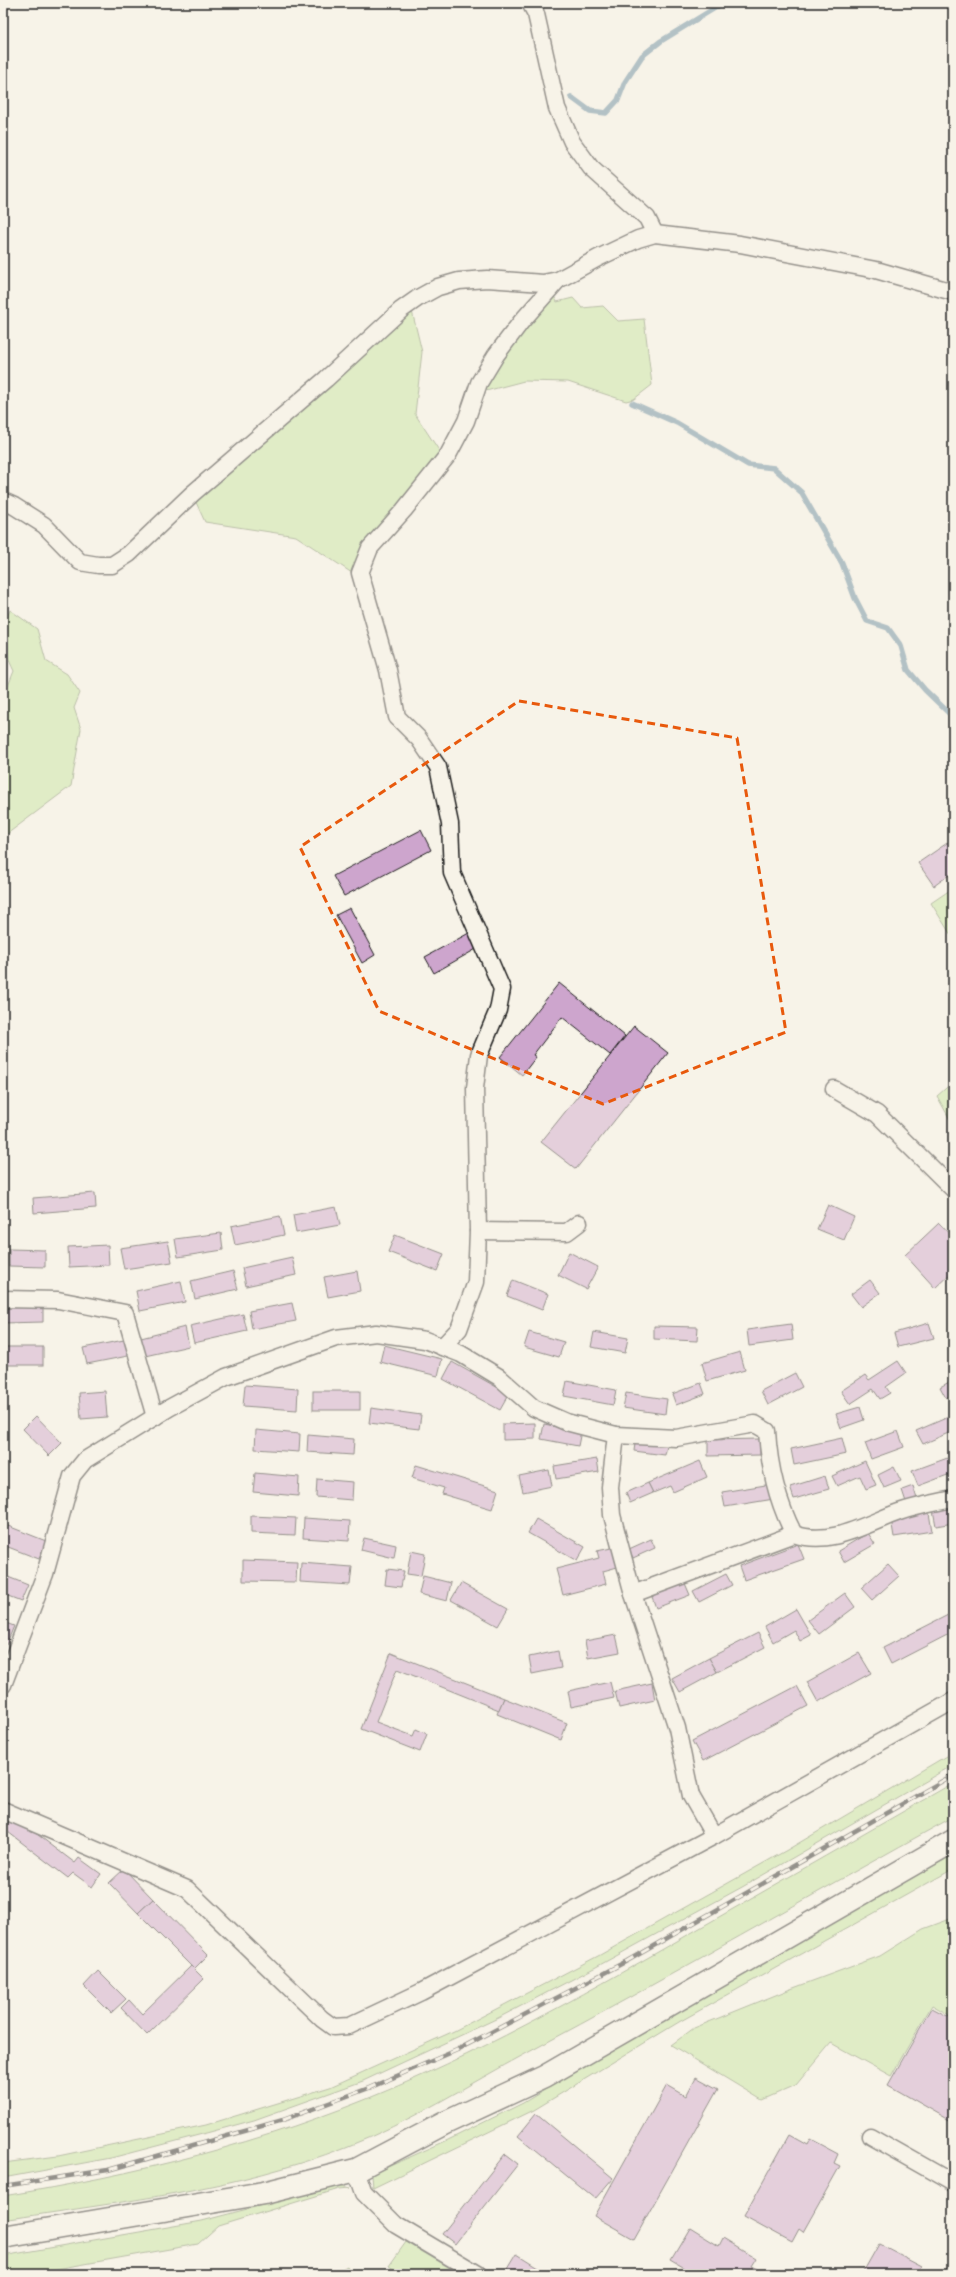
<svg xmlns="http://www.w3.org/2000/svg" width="956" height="2277" font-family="'Balsamiq Sans',sans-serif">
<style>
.green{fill:#c3e59e;stroke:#70805d}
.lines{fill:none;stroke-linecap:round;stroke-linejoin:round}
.stream{stroke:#60869b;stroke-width:5.5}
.building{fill:#cda5cd;stroke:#1c1c1c}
.minor-casing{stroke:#1c1c1c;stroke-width:19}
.primary-casing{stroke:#1c1c1c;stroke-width:25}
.minor{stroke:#f7f3e8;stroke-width:16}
.primary{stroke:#f7f3e8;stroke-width:22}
.rail-casing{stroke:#1c1c1c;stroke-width:4.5}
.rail{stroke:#f7f3e8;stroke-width:3;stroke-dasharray:9;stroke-linecap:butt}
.marked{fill:none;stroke:#e8590c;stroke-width:3;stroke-dasharray:8 5;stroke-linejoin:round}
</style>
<rect width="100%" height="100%" fill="#f7f3e8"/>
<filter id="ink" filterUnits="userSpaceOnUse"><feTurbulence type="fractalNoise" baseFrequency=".025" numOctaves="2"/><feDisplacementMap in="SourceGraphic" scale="8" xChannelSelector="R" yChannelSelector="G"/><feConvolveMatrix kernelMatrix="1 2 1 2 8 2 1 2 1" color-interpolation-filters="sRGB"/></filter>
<g filter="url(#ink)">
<!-- green -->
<g class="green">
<path d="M552,292l5,10 16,-4 9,10 21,-2 15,15 26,-2 8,66 -18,14 -8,2 -58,-19 -44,-1 -42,11 17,-30z"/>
<path d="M412,311l10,41 -7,62 27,41 -87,120 -59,-39 -91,-14 -10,-22z"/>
<path d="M10,610l27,19 9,32 21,13 13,19 -6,15 7,21 -10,57 -68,51v-151h5l6,-15c-12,-25 -14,-35 -4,-61z"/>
<path d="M953,888v46l-2,1 -20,-32z"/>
<path d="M953,1082v43l-16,-29z"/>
<path d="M953,1752v13l-209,121 -148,81 -98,51 -135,63 -109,39 -44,12 -99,26 -108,20v-15l55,-7 148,-31 124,-38 124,-56 146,-76 187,-105z"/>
<path d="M953,1783v34c-142,78 -283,160 -426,236 -60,32 -118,70 -181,94 -110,43 -228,55 -343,73v-24c131,-21 261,-53 383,-105 108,-45 211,-104 312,-162 85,-49 170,-97 255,-146z"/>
<path d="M953,1855v14l-274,153 -145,88 -161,78 -1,-14 76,-34 75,-37 154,-93z"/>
<path d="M953,1918v99l-21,-12 -41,71 -60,-33 -35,42 -34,15 -91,-55 23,-17 94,-38 92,-34 43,-27z"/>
<path d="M338,2185l12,3 -11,1 -121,37 -20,18 -170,30h-25v-18l199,-35z"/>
<path d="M406,2242l54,32h-59l-12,-8z"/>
<path d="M347,2266l6,8h-20z"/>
</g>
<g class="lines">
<!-- stream -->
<g class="stream">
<path d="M571,97l19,14 16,2 12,-13 7,-18 17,-26 19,-15 62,-38"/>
<path d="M632,403l45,20 71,42 26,3 27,24 41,71 13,35 12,23 21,7 13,18 7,24 17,20 28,27"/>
</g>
</g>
<!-- building -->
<g class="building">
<path d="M421,830l10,20 -87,46 -11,-20z"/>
<path d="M953,839v33l-19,14 -16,-23z"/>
<path d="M350,908l25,47 -13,8 -26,-48z"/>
<path d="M469,933l9,15 -44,25 -9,-16z"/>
<path d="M559,983l66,53 -15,19 -48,-38 -29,38 3,2 -14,18 -22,-18z"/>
<path d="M634,1026l34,27 -92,116 -35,-27z"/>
<path d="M95,1193l1,15 -62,5 -1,-15z"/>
<path d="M828,1205l26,12 -10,23 -27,-11z"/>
<path d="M336,1207l4,18 -44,8 -3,-18z"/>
<path d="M280,1216l4,19 -49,10 -4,-19z"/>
<path d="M939,1223l14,15v33l-18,17 -30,-33z"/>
<path d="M221,1233l2,17 -45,7 -3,-18z"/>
<path d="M395,1235l49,19 -7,17 -49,-19z"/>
<path d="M168,1241l4,21 -48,7 -4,-21z"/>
<path d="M108,1245l1,20 -40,2 -1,-20z"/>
<path d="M9,1249l36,1v17l-36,-1z"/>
<path d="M569,1252l29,15 -12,22 -28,-14z"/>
<path d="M292,1257l4,18 -50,11 -4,-18z"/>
<path d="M233,1271l5,18 -43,10 -4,-18z"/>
<path d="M357,1271l3,20 -32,6 -4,-20z"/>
<path d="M513,1280l35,14 -6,16 -35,-14z"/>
<path d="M870,1280l10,13 -19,14 -10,-13z"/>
<path d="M181,1281l4,21 -45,9 -4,-20z"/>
<path d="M292,1303l4,18 -44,8 -3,-18z"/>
<path d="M43,1307v15l-40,1v-15z"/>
<path d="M243,1314l4,17 -53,12 -4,-17z"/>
<path d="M929,1323l5,15 -36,9 -4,-14z"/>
<path d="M791,1324l2,16 -44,6 -2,-16z"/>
<path d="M654,1326l44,1 -1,14 -43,-2z"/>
<path d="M185,1327l4,19 -44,10 -4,-18z"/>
<path d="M529,1332l35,10 -5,15 -35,-10z"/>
<path d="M594,1332l34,6 -3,15 -34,-6z"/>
<path d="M129,1339l4,16 -46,9 -4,-16z"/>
<path d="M384,1345l58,14 -4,17 -58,-14z"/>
<rect x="3" y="1347" width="40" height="18"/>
<path d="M740,1352l5,18 -38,11 -5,-18z"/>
<path d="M898,1361l8,12 -20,14 4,6 -10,6 -7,-10 -23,15 -9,-13 24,-16 4,5z"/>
<path d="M452,1362l57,32 -9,16 -57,-31z"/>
<path d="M795,1373l7,14 -34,18 -7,-14z"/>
<path d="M953,1380v14l-7,4 -6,-11z"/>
<path d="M567,1381l49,9 -3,15 -49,-9z"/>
<path d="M701,1383l4,11 -29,11 -4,-11z"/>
<path d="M245,1385l53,4 -1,21 -54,-4z"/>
<path d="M105,1391l2,26 -26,2 -2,-26z"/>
<rect x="313" y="1391" width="47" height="19"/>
<path d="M626,1393l41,6 -2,15 -42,-6z"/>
<path d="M860,1407l4,13 -23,8 -5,-14z"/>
<path d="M371,1408l50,7 -2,14 -50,-6z"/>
<path d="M953,1415v16l-30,13 -7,-13z"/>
<path d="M36,1416l26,27 -13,13 -26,-27z"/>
<path d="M535,1423v16l-32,1v-16z"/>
<path d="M544,1424l37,7 -3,15 -37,-7z"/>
<path d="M256,1430l44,4 -1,18 -44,-3z"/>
<path d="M898,1431l6,16 -33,12 -6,-16z"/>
<path d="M308,1435l46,4 -1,16 -46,-3z"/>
<path d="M636,1436l32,5 -3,14 -31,-4z"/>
<path d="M842,1438l4,16 -52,11 -3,-16z"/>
<path d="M760,1439v16l-52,1v-16z"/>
<path d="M953,1456v17l-35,13 -6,-15z"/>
<path d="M597,1459l2,13 -43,7 -2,-13z"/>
<path d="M700,1461l7,16 -34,15 -3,-6 -17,7 -5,-10z"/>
<path d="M865,1461l11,24 -10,4 -6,-13 -23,10 -5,-10z"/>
<path d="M416,1465l82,25 -6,19 -50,-15 2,-6 -32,-10z"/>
<path d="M894,1467l7,14 -17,7 -6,-13z"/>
<path d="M549,1470l3,16 -29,6 -4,-16z"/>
<path d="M255,1473l44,4 -1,19 -45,-4z"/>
<path d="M825,1476l4,13 -35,10 -4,-12z"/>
<path d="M317,1479l36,3 -1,18 -36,-3z"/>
<path d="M648,1483l5,10 -23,10 -4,-10z"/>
<path d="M772,1484l2,15 -49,8 -3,-15z"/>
<path d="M913,1486l5,16 -11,3 -5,-15z"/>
<path d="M953,1507v16l-17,3 -3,-16z"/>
<path d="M929,1513l3,18 -38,6 -3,-18z"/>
<path d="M251,1516l45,2 -1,17 -44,-2z"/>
<path d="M304,1518l46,3 -1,20 -46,-3z"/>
<path d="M536,1519l49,28 -8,14 -49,-28z"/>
<path d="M3,1524l43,17 -7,18 -36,-14z"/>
<path d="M868,1533l7,11 -31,18 -6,-11z"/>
<path d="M364,1538l32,7 -2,13 -33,-8z"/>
<path d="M651,1539l4,9 -22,10 -4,-9z"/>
<path d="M798,1544l6,15 -60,21 -5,-14z"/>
<path d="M616,1547l5,19 -18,5 3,13 -43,11 -7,-26 43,-11 -2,-7z"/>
<path d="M411,1551l14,3 -4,22 -14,-2z"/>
<path d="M243,1560l54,2 -1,20 -53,-1z"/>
<path d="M301,1563l51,4 -2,18 -50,-3z"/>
<path d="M888,1564l11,12 -27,24 -11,-12z"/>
<path d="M387,1569l17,2 -3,16 -16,-2z"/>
<path d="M726,1574l6,11 -33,17 -6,-11z"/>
<path d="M3,1575l25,10 -7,16 -18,-7z"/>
<path d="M423,1576l28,7 -4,18 -28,-7z"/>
<path d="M684,1581l6,14 -34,13 -5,-14z"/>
<path d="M461,1583l47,26 -10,17 -47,-26z"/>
<path d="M845,1593l10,14 -36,27 -11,-14z"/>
<path d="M796,1609l15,26 -11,6 -6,-11 -21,12 -8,-15z"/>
<path d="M948,1615l5,10v7l-62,32 -8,-16z"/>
<path d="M3,1622l11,4 -8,19 -3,-1z"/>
<path d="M758,1633l7,14 -48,25 -8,-14z"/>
<path d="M616,1635l4,17 -32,6 -3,-17z"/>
<path d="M558,1651l3,17 -29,6 -3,-17z"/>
<path d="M391,1653l113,45 -5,12 -102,-41 -21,53 37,14 3,-7 11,5 -7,18 -59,-23z"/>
<path d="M859,1653l12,20 -53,29 -11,-20z"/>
<path d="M709,1658l8,14 -37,20 -8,-14z"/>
<path d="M610,1682l4,16 -43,9 -3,-16z"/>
<path d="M652,1683l3,17 -36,8 -4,-17z"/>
<path d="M797,1686l11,20 -105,55 -11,-20z"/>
<path d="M504,1698l63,25 -6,17 -64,-26z"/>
<path d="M13,1816l62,47 4,-5 22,16 -9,13 -19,-14 -5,5 -64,-49z"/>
<path d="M124,1869l29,30 -15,14 -29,-30z"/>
<path d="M153,1899l55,56 -14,14 -56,-56z"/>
<path d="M191,1966l13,13 -57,56 -26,-27 8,-8 13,14z"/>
<path d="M98,1971l28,28 -15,14 -27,-27z"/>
<path d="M932,2008l21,11v103l-65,-37z"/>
<path d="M696,2077l22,12 -84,150 -40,-23 73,-131 19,11z"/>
<path d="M536,2114l77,64 -18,21 -77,-63z"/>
<path d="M789,2135l18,10 3,-6 28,15 -4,9 6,3 -37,66 -4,-3 -7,13 -48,-26z"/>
<path d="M505,2154l13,10 -63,80 -13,-10z"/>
<path d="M690,2228l29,18 4,-8 33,20 -5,8 10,5 -2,3h-64l-24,-14z"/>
<path d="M879,2244l42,22 -5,8h-54z"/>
<path d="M517,2254l32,20h-44z"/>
</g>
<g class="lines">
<defs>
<g id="minor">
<path d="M530,3l6,11 21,94 15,34 19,26 56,50 8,16"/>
<path d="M3,501l11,5 30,19 36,37 18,3h14l17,-11 63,-60 134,-115 75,-69 17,-12 20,-11 21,-6 28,-2 56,4 15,-3 40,-22 40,-19 17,-5 85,10 136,26 77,22"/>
<path d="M834,1089l43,25 76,75"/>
<path d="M478,1231l89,1 12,-9"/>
<path d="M3,1299l55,1 67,13 30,104"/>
<path d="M442,1347l17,-18 17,-47 2,-51 -3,-143 4,-33 19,-45 4,-21 -50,-116 -2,-49 -12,-57 -19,-28 -22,-22 -9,-47 -28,-97 10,-25 34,-38 44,-55 18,-34 13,-38 17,-28 25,-33 37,-42"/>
<path d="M616,1435l-6,52 2,28 7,27 14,52 44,134 14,68 23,40"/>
<path d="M633,1594l161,-60"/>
<path d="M3,1685l42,-111 27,-98 13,-16 84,-52 57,-31 110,-39 40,-5 49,7 36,14 38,23 35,31 32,14 50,13 60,3 79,-14 12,7c2,35 11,72 27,103 36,13 72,-10 105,-22 17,-6 36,-9 54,-13"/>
<path d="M3,1810l184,79 135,130 11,8 16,-1 72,-34 293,-156 239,-135"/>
<path d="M870,2136l83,47"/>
<path d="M356,2170l8,23 32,32 82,49"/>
</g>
<path id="primary" d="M3,2237l261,-44 92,-23 89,-47 99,-46 409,-236"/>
</defs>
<!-- minor casing -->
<use href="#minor" class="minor-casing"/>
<!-- primary casing -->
<use href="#primary" class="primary-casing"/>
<!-- minor -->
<use href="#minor" class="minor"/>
<!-- primary -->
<use href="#primary" class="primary"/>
<defs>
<path id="rail" d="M3,2186l105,-16 175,-50 86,-32 88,-38 170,-89 326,-186"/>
</defs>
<!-- rail casing -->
<use href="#rail" class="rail-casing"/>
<!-- rail -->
<use href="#rail" class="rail"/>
</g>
</g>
<!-- marked area -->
<path d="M0 0H956V2277H0ZM519,701l218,37 49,294 -183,72 -224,-93 -79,-164z" fill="#f7f3e8" fill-opacity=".55" fill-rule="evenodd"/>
<path class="marked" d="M519,701l218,37 49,294 -183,72 -224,-93 -79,-164z"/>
<!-- margin -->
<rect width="956" height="2277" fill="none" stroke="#f7f3e8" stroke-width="16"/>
<rect x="8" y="8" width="940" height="2261" fill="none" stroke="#1c1c1c" stroke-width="1.5" filter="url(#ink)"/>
</svg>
